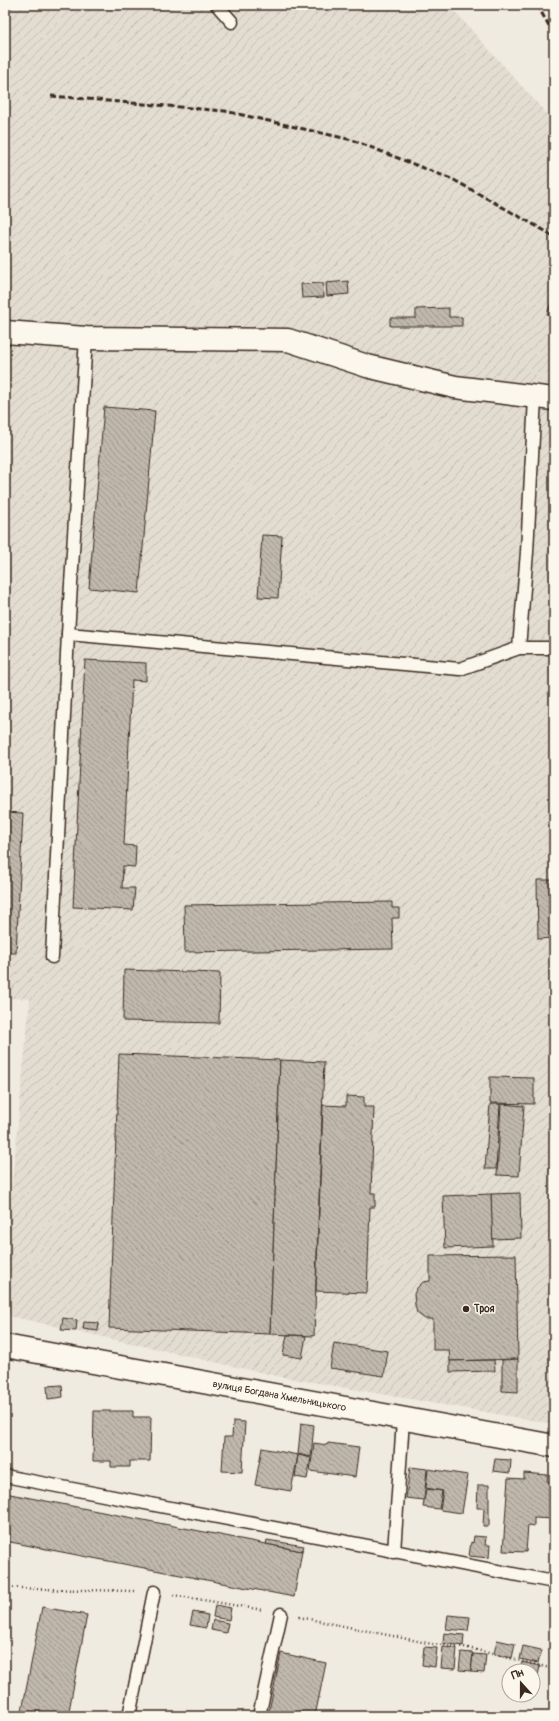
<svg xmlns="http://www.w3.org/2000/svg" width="559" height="1721" font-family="Pangolin,sans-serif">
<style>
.industrial{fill:url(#industrial-furrows)}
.building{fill:url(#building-back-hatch);stroke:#3b2a1e}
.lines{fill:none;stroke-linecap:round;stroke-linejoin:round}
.lane-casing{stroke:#3b2a1e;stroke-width:15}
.street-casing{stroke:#3b2a1e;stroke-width:25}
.path{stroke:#3b2a1e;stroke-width:2.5;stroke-dasharray:1 3;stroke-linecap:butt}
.lane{stroke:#fbf7ec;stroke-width:12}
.street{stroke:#fbf7ec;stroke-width:22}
.rail{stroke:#3b2a1e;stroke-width:3;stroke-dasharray:6 3;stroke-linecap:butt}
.poi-dot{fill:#3b2a1e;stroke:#fbf7ec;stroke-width:1.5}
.labels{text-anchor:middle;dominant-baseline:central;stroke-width:3;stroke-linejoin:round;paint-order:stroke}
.poi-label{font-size:10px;font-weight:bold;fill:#3b2a1e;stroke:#fbf7ec;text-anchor:start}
.street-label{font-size:10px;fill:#3b2a1e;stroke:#fbf7ec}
</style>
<defs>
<pattern id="industrial-furrows" width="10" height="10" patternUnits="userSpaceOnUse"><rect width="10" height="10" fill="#e2dcd1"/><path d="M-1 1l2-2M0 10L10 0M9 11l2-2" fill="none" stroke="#c3bdb3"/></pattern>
<pattern id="building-back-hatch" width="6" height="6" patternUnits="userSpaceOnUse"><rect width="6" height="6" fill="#c0b8ad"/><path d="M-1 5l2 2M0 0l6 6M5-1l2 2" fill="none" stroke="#9d968c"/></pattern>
</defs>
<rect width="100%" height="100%" fill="#f0ebe0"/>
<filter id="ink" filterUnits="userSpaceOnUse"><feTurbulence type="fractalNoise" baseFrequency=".025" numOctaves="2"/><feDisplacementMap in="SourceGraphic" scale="8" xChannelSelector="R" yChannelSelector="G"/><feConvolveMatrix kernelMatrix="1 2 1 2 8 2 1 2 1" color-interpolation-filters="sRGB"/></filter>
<g filter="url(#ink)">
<!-- industrial -->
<path class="industrial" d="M5,5h444l105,117v1302l-277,-48 -272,-61v-59l25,-257 -25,-1z"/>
<!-- building -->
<g class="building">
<path d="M348,281l1,13 -22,2 -1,-13z"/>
<path d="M323,283l1,14 -22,1 -1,-14z"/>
<path d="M553,298h1v19l-7,-3z"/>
<path d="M449,308v9h13v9h-72v-8h26v-9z"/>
<path d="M104,407l51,4 -16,182 -50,-5z"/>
<path d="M262,535l20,1 -4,62 -20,-1z"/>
<path d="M85,660l61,3v18l-14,-1 -8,165 12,1 -1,21 -12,-1 -1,22h13l-2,22 -60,-3z"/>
<path d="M5,812l18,1 -7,140h-11z"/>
<path d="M537,880h17v58l-16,1z"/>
<path d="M392,902v6h7v10h-7l1,31 -208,3 -1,-47z"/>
<path d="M124,970l96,3 -1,50 -96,-2z"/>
<path d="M119,1054l161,6 -10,274 -161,-6z"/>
<path d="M280,1060l44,2 -10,274 -44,-2z"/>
<path d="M490,1077l44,1v26l-44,-1z"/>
<path d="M346,1096l18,1v10h10l-3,86h4v14h-5l-3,86 -51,-2 7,-186 23,1z"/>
<path d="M490,1104h10l-4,65h-11z"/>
<path d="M501,1104l23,2 -5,70 -22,-1z"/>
<path d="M520,1193l1,45 -29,1 -1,-45z"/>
<path d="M491,1194l2,52 -48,2 -2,-52z"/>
<path d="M516,1255l2,104 -68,2 -1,-11h-16v-31h-8l-8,-6 -2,-8 -1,-11 3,-6 6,-6 7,-1v-25z"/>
<path d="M63,1318l14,2 -1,11 -15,-1z"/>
<path d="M84,1322l15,1 -1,8 -15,-2z"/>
<path d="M287,1335l19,1 -4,22 -19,-3z"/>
<path d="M334,1343l54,8 -4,25 -54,-8z"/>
<path d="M518,1359v33l-16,-1v-31z"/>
<path d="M494,1360l1,11 -45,1v-11z"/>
<path d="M62,1385l1,12 -15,2 -1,-13z"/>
<path d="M94,1411h39v6h18l-1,44h-20v6h-19v-6h-18z"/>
<path d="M233,1421l12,1 -3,50 -20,-1 2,-34h8z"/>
<path d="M301,1423l13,2 -3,32 -13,-3z"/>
<path d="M314,1443l13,2 1,-2 31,4 -4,30 -45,-6z"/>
<path d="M262,1448l36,7 -7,36 -36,-6z"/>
<path d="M298,1455l13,3 -4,21 -12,-2z"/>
<path d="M495,1459l16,1 -1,13 -17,-2z"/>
<path d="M410,1467l17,2 -3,31 -18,-2z"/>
<path d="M428,1469l40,6 -6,38 -22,-3 3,-19 -17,-3z"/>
<path d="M524,1473l24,2 -1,6 7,1v37l-20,-1v8l-6,-1 -2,27 -23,-1 5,-73 16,1z"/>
<path d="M478,1485h11v41h-6l1,-18h-7z"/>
<path d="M426,1489l16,2 -3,18 -16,-2z"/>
<path d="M5,1493l297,58 -8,46 -289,-56z"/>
<path d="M474,1536l12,1 -1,8h5l-1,13 -20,-2 2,-14 2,1z"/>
<path d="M267,1540l37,6 -2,5 -36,-7z"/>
<path d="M215,1605l16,3 -2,12 -16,-3z"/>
<path d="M42,1607l45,8 -19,101h-47z"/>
<path d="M193,1612l15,3 -2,13 -16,-3z"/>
<path d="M448,1615l22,2 -2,14 -22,-2z"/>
<path d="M213,1620l15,3 -2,10 -15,-3z"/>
<path d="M444,1633l20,2 -1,11 -20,-3z"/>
<path d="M497,1640l18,4 -3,14 -18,-4z"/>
<path d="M523,1646l18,4 -3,13 -18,-4z"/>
<path d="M424,1647l13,1 -2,19 -13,-2z"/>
<path d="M443,1647l14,1 -2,21 -14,-1z"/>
<path d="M461,1652l12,1 -2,18 -12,-1z"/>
<path d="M281,1653l45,10 -11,53h-47z"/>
<path d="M473,1654l13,1 -2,18 -13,-1z"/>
<path d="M522,1662l18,4 -3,14 -4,-1v-8h-13z"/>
</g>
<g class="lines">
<defs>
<g id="lane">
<path d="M217,5l15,17"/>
<path d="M68,634l392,35 59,-21 8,-96 8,-154"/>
<path d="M519,648h35"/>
<path d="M52,957l16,-323 18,-296"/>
<path d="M5,1476l549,106"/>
<path d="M394,1552l9,-132"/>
<path d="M129,1716l25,-124"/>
<path d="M259,1716l22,-102"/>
</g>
<g id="street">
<path d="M5,332l81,6 202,2 79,26 88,21 99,12"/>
<path id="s1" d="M5,1346l549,100"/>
</g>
</defs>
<!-- lane casing -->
<use href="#lane" class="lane-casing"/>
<!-- street casing -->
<use href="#street" class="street-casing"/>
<!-- path -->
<g class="path">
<path d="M5,1587l34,2 95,2"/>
<path d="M173,1595l90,15"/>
<path d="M299,1617l133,27 32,3 90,22"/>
</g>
<!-- lane -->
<use href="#lane" class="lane"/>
<!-- street -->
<use href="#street" class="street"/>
<!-- rail -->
<g class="rail">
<path d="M537,5l17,29"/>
<path d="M51,96l174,15 127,29 102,40 93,52 7,6"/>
</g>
</g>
</g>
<!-- markers -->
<circle class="poi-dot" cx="466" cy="1309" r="4"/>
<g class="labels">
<!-- poi labels -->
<g class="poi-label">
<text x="474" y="1309">Троя</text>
</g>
<!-- street labels -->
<g class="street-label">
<text stroke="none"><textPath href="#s1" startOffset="279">вулиця Богдана Хмельницького</textPath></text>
</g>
</g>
<!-- margin -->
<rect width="559" height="1721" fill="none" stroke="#fbf7ec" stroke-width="20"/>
<rect x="10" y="10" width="539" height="1701" fill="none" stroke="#3b2a1e" stroke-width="1.5" filter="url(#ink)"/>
<!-- north arrow -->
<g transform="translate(521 1683) rotate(339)"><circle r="19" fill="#fbf7ec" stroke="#aea59a"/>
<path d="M0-3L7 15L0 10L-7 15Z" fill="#3b2a1e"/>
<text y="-6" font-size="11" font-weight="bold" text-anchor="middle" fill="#3b2a1e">Пн</text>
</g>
</svg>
